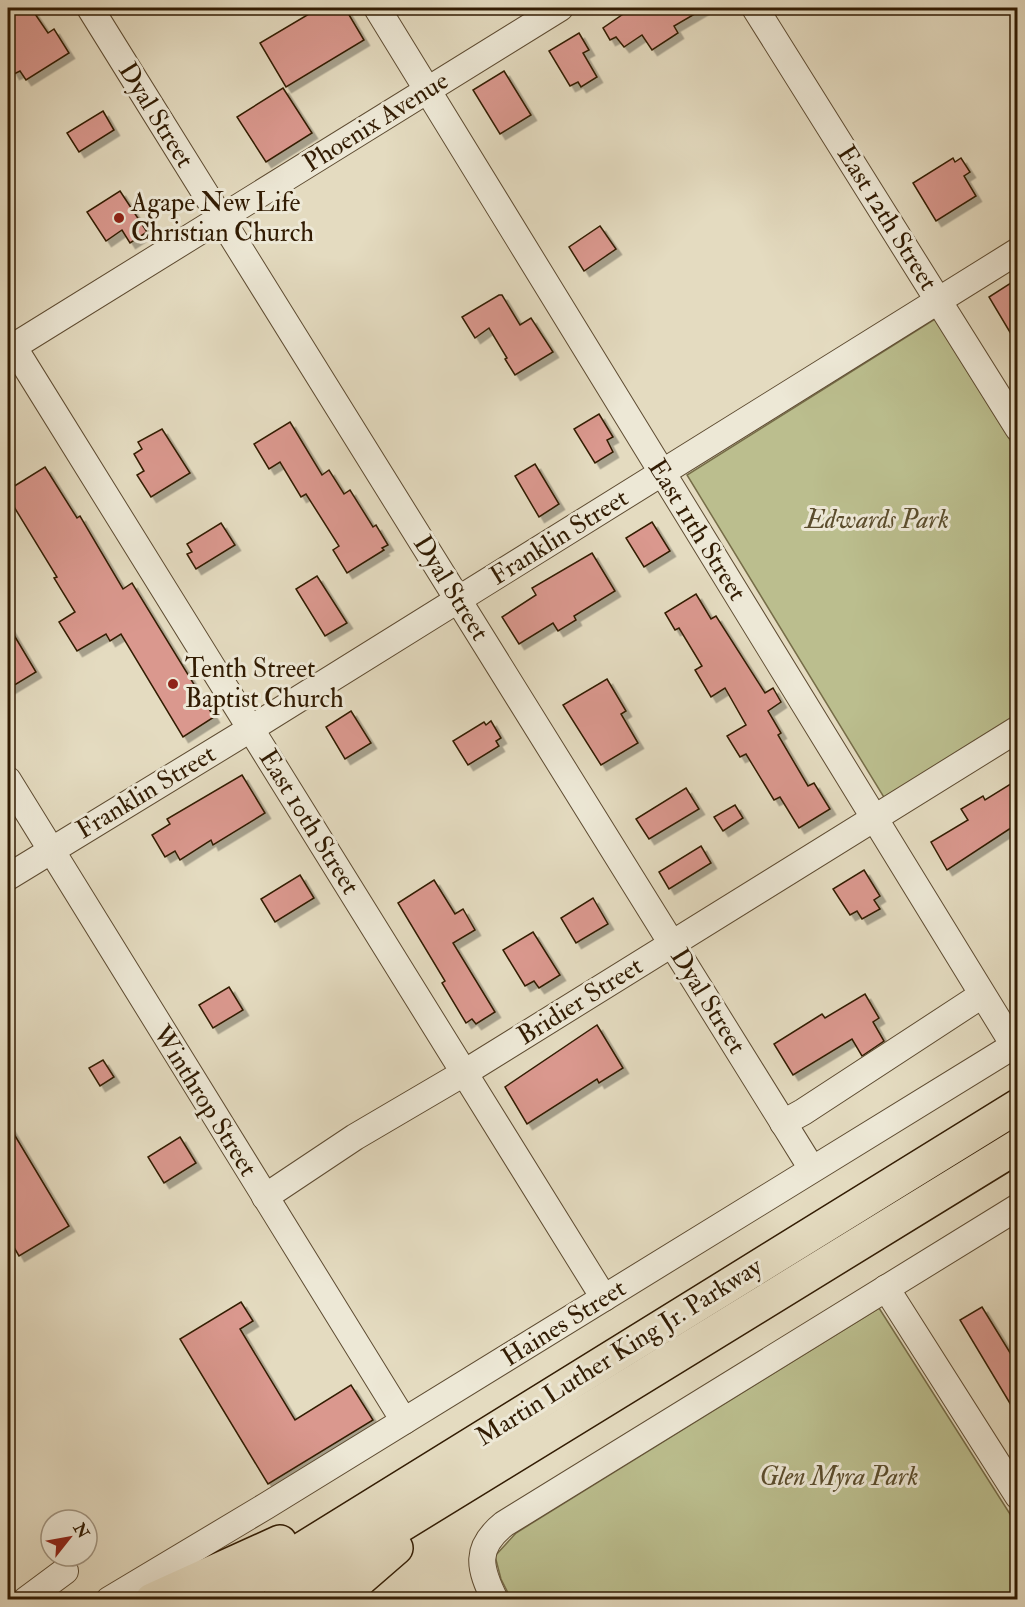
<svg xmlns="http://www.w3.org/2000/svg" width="1025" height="1607" font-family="'IM FELL Double Pica',serif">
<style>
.green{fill:#bbbe8e;stroke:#766d48;stroke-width:1.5}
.building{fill:#da988e;stroke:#321c03;stroke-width:1.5;filter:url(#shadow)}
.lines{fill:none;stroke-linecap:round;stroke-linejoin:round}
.minor-casing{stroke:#5e4c32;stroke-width:28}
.highway-casing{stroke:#321c03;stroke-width:36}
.minor{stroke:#ede8d6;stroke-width:26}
.highway{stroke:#e4dbc0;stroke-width:33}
.poi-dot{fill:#8f2418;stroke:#ede8d6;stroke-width:2}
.labels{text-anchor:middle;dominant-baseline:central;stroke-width:6;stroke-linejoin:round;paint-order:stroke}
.street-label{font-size:26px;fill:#321c03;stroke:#ede8d6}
.poi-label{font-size:26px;fill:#321c03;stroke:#ede8d6;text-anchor:start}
.park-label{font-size:26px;font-style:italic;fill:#5b4d2d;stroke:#ede8d6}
</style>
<defs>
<filter id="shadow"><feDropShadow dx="5.5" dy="5.5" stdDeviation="0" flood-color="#0004"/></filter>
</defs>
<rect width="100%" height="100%" fill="#e4dbc0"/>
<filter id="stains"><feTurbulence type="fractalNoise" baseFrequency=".00333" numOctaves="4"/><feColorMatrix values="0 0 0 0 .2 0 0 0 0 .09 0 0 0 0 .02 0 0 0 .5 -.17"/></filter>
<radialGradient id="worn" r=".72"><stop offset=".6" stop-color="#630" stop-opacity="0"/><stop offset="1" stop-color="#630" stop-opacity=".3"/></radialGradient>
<!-- green -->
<g class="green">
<path d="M935,319l82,132v265l-132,83 -198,-324z"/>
<path d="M879,1308l138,217v74h-506l-10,-20 -6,-23 21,-23z"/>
</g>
<!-- building -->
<g class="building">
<path d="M8,8h23l17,25 6,-4 15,24 -43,27 -6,-9 -6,3 -6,-11z"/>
<path d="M319,8h26l19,32 -78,47 -26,-44z"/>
<path d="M632,8h73l-31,18 4,7 -26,17 -10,-15 -18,12 -8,-10 -6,3 -7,-12z"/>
<path d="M579,33l10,17 -6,3 14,24 -16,10 -3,-5 -8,4 -21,-35z"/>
<path d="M504,71l27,44 -31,19 -27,-44z"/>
<path d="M283,88l29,45 -46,29 -29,-45z"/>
<path d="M103,111l11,19 -35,22 -12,-19z"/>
<path d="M953,158l2,4 6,-4 9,14 -6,4 12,20 -40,25 -23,-38z"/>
<path d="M120,191l27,41 -17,11 -8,-13 -16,11 -19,-29z"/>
<path d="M600,226l16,23 -32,22 -15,-24z"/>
<path d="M1017,279v65l-28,-47z"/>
<path d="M499,295h3l18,30 11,-7 22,34 -38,23 -10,-16 2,-1 -18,-30 -14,10 -13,-21z"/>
<path d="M599,414l14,23 -6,3 6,12 -18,11 -21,-34z"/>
<path d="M290,422l32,53 7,-5 15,24 6,-4 23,37 3,-2 12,20 -6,3 2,2 -37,23 -14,-23 6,-4 -33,-52 -5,3 -21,-35 -11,7 -15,-25z"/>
<path d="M162,429l28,44 -39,24 -14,-22 7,-4 -10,-17 8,-5 -4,-7z"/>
<path d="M535,464l24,40 -20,13 -24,-41z"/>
<path d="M45,467l32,51 3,-2 43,73 9,-6 82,134 -31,20 -62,-103 -11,7 -4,-7 -29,17 -18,-29 16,-10 -21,-34 3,-1 -49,-80v-7z"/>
<path d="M652,522l18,29 -26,16 -18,-29z"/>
<path d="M221,523l14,22 -39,24 -9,-15 5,-2 -5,-8z"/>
<path d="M592,553l23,38 -41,25 2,4 -18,11 -5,-8 -34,21 -17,-27 34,-22 -4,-7z"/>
<path d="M317,576l30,47 -22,13 -29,-47z"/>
<path d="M696,594l15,25 5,-3 49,77 8,-5 8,14 -13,9 13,22 -3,2 30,51 6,-3 16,26 -31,19 -19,-31 -6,3 -28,-46 -6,3 -13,-21 19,-11 -21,-37 -14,9 -16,-27 7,-4 -23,-38 -4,2 -10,-17z"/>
<path d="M8,625l28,47 -28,17z"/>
<path d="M607,679l19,32 -5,3 17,29 -37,22 -38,-60z"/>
<path d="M351,711l20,32 -26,16 -19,-32z"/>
<path d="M491,721l10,17 -5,3 3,5 -31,19 -15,-24 31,-19 2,3z"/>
<path d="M242,775l23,38 -52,32 -2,-5 -31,20 -5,-9 -10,6 -13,-22 18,-11 -3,-5z"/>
<path d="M1017,780v44l-70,46 -16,-28 37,-22 -7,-11 22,-13 2,4z"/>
<path d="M686,788l13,21 -50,30 -13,-20z"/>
<path d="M735,805l8,13 -20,13 -9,-14z"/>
<path d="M701,846l10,17 -42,26 -10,-17z"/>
<path d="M864,870l16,26 -6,4 6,9 -18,10 -5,-8 -7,4 -17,-26z"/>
<path d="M300,875l14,23 -39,24 -14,-23z"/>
<path d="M434,880l21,34 8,-5 12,21 -22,13 42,69 -19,12 -4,-5 -6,4 -24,-40 3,-2 -47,-78z"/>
<path d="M593,898l15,26 -32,19 -15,-25z"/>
<path d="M533,932l27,43 -21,13 -5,-7 -9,5 -22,-36z"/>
<path d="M229,987l14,23 -30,18 -14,-23z"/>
<path d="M865,994l14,24 -6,4 11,19 -22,15 -10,-17 -59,36 -19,-31 48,-30 3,4z"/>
<path d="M597,1025l26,43 -24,15 -2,-4 -70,45 -22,-37z"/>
<path d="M103,1060l11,17 -14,9 -11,-18z"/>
<path d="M8,1124l61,102 -50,30 -11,-19z"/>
<path d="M180,1137l16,26 -32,20 -16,-26z"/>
<path d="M241,1302l12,19 -13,8 55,91 56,-35 22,35 -105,64 -88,-145z"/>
<path d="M982,1307l35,57v51l-57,-95z"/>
</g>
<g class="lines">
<defs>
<g id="minor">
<path d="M90,8l722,1161"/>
<path d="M377,8l641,1044"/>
<path d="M755,8l263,420"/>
<path d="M13,346l591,952"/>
<path d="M8,350l552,-342"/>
<path d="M8,780l396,641"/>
<path d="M8,877l244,-149 766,-477"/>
<path d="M783,1123l20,-11 179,-117"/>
<path d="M265,1197l90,-60 109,-64 554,-344"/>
<path d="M886,1288l132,208"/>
<path d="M26,1600l39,-29"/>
<path d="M109,1600l157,-94 752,-463"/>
<path d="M495,1600c-16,-32 -21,-52 9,-76l514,-317"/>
</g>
<g id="highway">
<path d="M152,1600l128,-58"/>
<path d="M220,1600l798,-494"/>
<path d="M279,1600l739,-454"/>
<path d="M336,1600l60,-52"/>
</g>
</defs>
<!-- minor casing -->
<use href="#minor" class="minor-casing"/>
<!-- highway casing -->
<use href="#highway" class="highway-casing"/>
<!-- minor -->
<use href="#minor" class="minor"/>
<!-- highway -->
<use href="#highway" class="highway"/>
</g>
<!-- markers -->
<g class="poi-dot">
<circle cx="119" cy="218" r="6"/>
<circle cx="173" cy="684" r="6"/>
</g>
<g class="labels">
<!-- street labels -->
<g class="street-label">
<text transform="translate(156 115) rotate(58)">Dyal Street</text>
<text transform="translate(376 122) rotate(-32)">Phoenix Avenue</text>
<text transform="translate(887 218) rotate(58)">East 12th Street</text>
<text transform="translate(697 530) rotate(58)">East 11th Street</text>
<text transform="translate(559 537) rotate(-32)">Franklin Street</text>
<text transform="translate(451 588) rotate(58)">Dyal Street</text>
<text transform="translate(146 792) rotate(-31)">Franklin Street</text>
<text transform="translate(309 822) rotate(58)">East 10th Street</text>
<text transform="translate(580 1001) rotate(-32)">Bridier Street</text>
<text transform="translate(708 1001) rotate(58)">Dyal Street</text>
<text transform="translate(205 1101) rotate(58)">Winthrop Street</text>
<text transform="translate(564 1323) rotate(-32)">Haines Street</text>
<text transform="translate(619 1352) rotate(-32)">Martin Luther King Jr. Parkway</text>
</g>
<!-- poi labels -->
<g class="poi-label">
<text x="131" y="203">Agape New Life<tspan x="131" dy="30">Christian Church</tspan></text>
<text x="185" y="669">Tenth Street<tspan x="185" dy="30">Baptist Church</tspan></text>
</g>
<!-- park labels -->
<g class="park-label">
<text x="877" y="520">Edwards Park</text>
<text x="839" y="1477">Glen Myra Park</text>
</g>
</g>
<!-- margin -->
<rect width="1025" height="1607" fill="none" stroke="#e4dbc0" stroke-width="30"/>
<rect x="9" y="9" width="1007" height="1589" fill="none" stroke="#321c03" stroke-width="3"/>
<rect x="15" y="15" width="995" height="1577" fill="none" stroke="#321c03" stroke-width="1.5"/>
<!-- north arrow -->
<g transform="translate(69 1538) rotate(59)"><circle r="28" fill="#ede8d6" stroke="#a29682" stroke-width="1.5"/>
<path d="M0-4.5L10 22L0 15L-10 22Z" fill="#8f2418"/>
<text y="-9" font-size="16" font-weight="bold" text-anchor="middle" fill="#321c03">N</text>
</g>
<rect width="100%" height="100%" filter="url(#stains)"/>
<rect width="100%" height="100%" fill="url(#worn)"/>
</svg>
